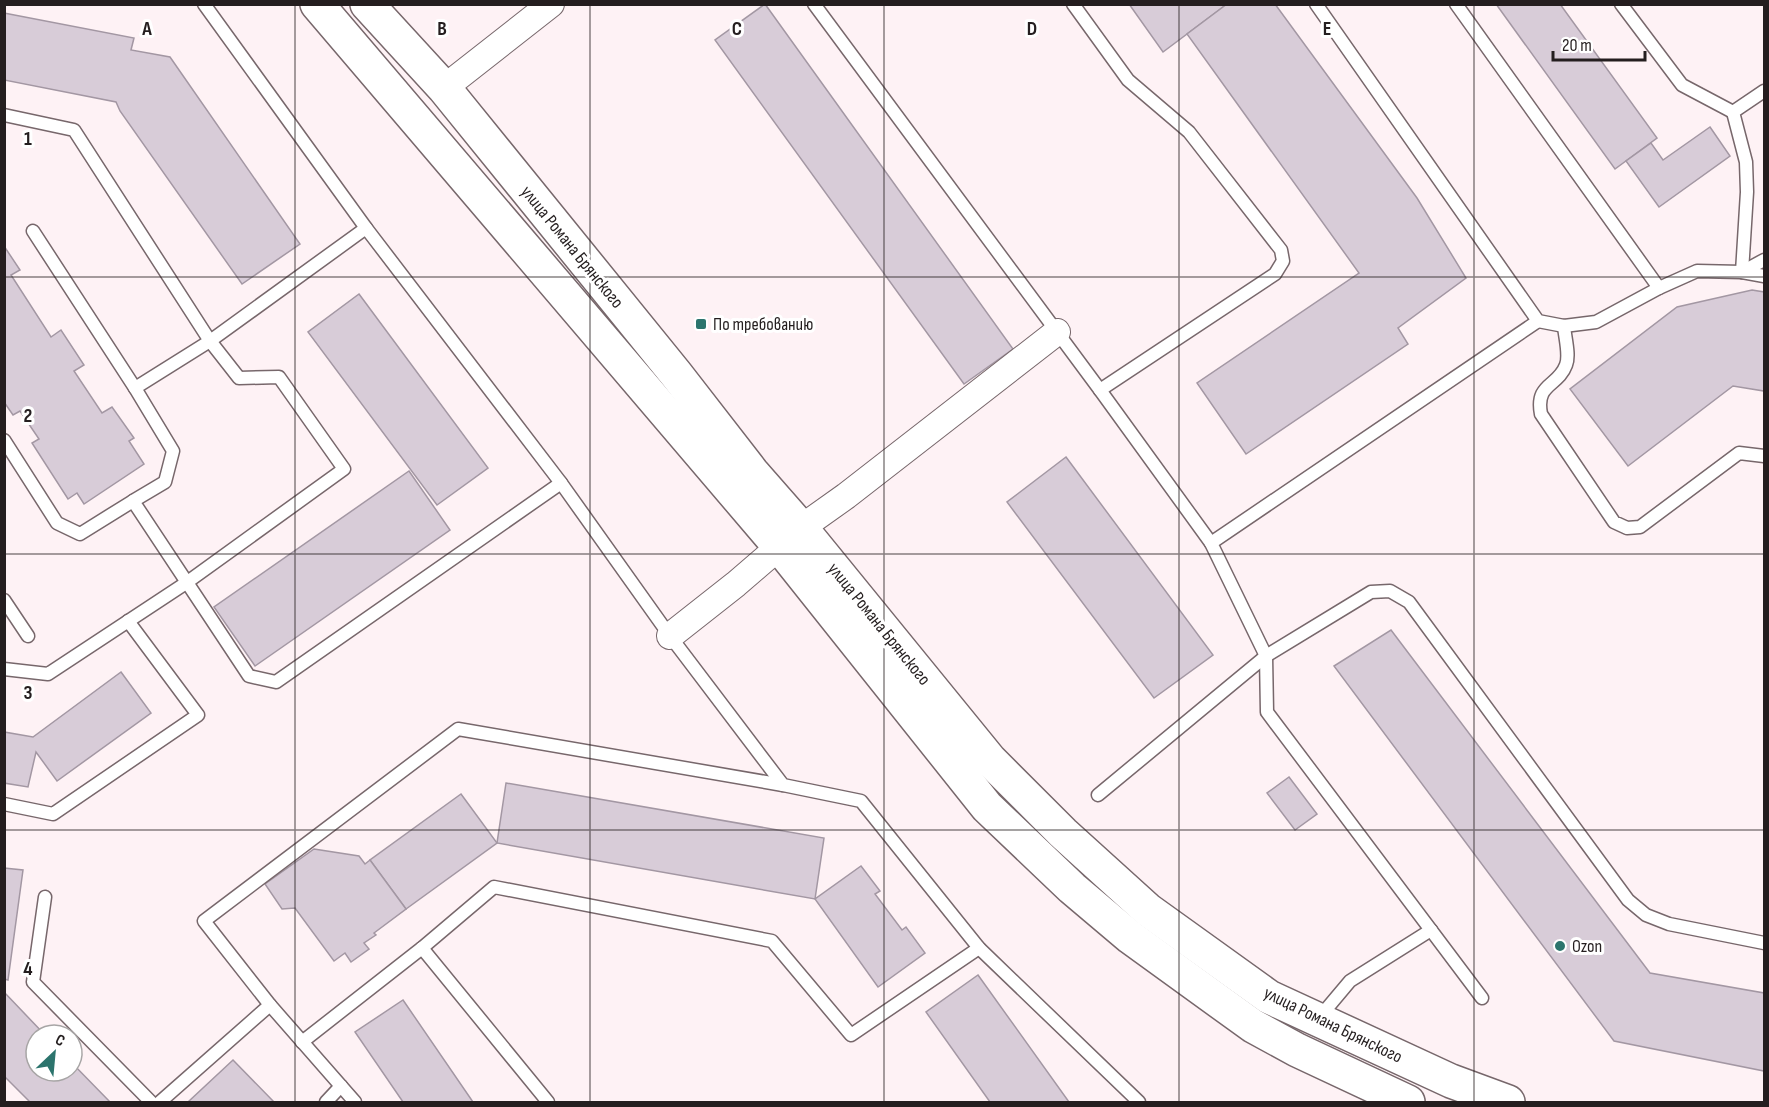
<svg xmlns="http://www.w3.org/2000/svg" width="1769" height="1107" font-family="'Sofia Sans Condensed',sans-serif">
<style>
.building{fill:#d8ccd8;stroke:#a397a3;stroke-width:1.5}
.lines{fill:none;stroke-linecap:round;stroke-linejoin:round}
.lane-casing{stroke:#77676b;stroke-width:15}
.street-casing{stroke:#77676b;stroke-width:28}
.secondary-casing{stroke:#77676b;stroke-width:36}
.lane{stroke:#fff;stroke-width:12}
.street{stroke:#fff;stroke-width:26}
.secondary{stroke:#fff;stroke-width:33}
.grid{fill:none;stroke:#241e1f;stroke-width:1.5;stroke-opacity:0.55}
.poi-dot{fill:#2c746d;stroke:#fff;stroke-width:2}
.labels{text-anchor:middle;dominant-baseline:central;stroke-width:6;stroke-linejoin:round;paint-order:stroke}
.street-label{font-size:18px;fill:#241e1f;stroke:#fff}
.poi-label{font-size:18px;fill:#241e1f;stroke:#fff;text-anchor:start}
.grid-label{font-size:20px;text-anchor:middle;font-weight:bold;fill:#241e1f;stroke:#fff;stroke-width:6;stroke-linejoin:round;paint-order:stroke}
</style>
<rect width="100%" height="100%" fill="#fef2f5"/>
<!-- building -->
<g class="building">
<path d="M765,4l248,345 -49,35 -249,-344z"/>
<path d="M1129,4h98l-64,48z"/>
<path d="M1227,4h48l142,194 49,80 -68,50 10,16 -162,110 -49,-71 162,-110 -172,-239z"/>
<path d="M1496,4h64l97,134 -42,31z"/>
<path d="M4,13l130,25 -3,12 39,7 130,187 -58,40 -122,-173 -4,-9 -112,-22z"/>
<path d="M1710,127l20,29 -71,51 -33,-46 25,-18 12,17z"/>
<path d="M4,246l16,24 -9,5 40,62 10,-7 23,35 -10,6 28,42 10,-6 22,31 -5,3 15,23 -60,40 -7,-11 -9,6 -36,-56 7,-4 -19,-28 -7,4 -9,-13z"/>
<path d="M1752,290l12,2v99l-31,-5 -105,80 -58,-77 107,-82z"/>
<path d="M359,294l129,174 -51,37 -129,-173z"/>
<path d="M1066,457l147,198 -59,43 -147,-196z"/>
<path d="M409,471l41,59 -195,136 -41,-59z"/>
<path d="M1391,630l259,343 114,20v78l-150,-30 -280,-375z"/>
<path d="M121,672l30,41 -94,68 -21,-29 -8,35 -24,-4v-51l29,5z"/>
<path d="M1289,777l28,37 -22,16 -28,-37z"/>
<path d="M506,783l318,55 -9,61 -318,-56z"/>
<path d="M461,794l36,49 -91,66 -36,-49z"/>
<path d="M314,849l45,7 6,8 5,-4 36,49 -32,24 2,2 -12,8 5,6 -18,13 -6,-9 -11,8 -39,-53 -13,1 -17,-25z"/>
<path d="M861,866l19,25 -5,3 27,36 4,-3 19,26 -47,34 -63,-88z"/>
<path d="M4,868l19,2 -15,110 -4,-1z"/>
<path d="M978,975l91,127h-79l-64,-90z"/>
<path d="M4,992l41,43h-9v36h36v-8l38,39h-80l-26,-26z"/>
<path d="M403,1000l70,102h-70l-48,-70z"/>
<path d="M233,1060l41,42h-86z"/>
</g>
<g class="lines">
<defs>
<g id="lane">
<path d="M204,4l162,224 195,255 109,153 113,149 78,16 118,147 160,154"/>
<path d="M814,4l286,386 111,153"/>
<path d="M1073,4l55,76 61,52 92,118 2,11 -8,13 -175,116"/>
<path d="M1316,4l222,317 26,5 32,-4 63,-34 38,-17 45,1 22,4"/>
<path d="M1456,4l203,284"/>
<path d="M1621,4l61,81 51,27"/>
<path d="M4,115l70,15 136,211 29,37 40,-1 65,92 -158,114 -138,91 -44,-5"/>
<path d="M33,231l102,157 38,63 -8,31 -32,19 116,175 27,6 285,-199"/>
<path d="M1742,272l5,-80 -1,-30 -13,-50 31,-21"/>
<path d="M1742,272l22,-12"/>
<path d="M1564,326c1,12 6,29 2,39 -8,22 -31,18 -25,49l73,108 13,6 13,-1 99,-74 25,3"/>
<path d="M135,388l75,-47 156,-113"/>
<path d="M4,440l53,83 23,11 53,-33"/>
<path d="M4,600l24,36"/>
<path d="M1098,795l168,-139 105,-64 19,-1 19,11 219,298 18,15 23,9 95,19"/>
<path d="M4,804l49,10 145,-99 -70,-94"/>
<path d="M45,897l-12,85 118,120"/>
<path d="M422,948l126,154"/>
<path d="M1482,998l-215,-286 -1,-56 -55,-113 327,-222"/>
<path d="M1318,1019l32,-38 81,-51"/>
<path d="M302,1042l120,-94 72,-61 278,54 79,94 128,-87"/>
<path d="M160,1102l110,-97"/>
<path d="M326,1102l15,-16"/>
<path d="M355,1102l-85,-97 -66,-84 254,-192 325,56"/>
</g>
<g id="street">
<path d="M444,88l107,-84"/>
<path d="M670,636l66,-52 65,-56 45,-32 211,-164"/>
</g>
<g id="secondary">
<path d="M317,4l462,542 208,261 85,81 58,49 123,89 44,24 111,52"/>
<path d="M367,4l77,84 232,286 76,98 49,56 189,232 73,73 85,77 121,87 182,84 57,21"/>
</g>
</defs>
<!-- lane casing -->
<use href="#lane" class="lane-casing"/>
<!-- street casing -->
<use href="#street" class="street-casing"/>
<!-- secondary casing -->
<use href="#secondary" class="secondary-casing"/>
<!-- lane -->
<use href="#lane" class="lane"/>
<!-- street -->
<use href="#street" class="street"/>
<!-- secondary -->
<use href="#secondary" class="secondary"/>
</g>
<!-- grid -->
<path class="grid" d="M295,4v1098M590,4v1098M884,4v1098M1179,4v1098M1474,4v1098M4,277h1760M4,554h1760M4,830h1760"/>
<!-- markers -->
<g class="poi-dot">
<rect x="695" y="318" width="12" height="12" rx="3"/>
<circle cx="1560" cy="946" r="6"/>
</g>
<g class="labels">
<!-- street labels -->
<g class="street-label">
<text transform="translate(572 247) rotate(51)">улица Романа Брянского</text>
<text transform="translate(879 624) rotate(51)">улица Романа Брянского</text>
<text transform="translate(1333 1025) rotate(26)">улица Романа Брянского</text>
</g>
<!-- poi labels -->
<g class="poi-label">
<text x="713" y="324">По требованию</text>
<text x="1572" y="946">Ozon</text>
</g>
</g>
<g class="grid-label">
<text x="147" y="35">A</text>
<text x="442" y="35">B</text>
<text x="737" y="35">C</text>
<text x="1032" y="35">D</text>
<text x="1327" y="35">E</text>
<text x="28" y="145">1</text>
<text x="28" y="422">2</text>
<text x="28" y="699">3</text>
<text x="28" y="975">4</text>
</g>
<!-- border -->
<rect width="1769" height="1107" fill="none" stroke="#241e1f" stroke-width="12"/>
<!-- north arrow -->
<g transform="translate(54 1053) rotate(26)"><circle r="28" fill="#ffffff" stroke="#a7a5a5" stroke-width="1.5"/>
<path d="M0-4.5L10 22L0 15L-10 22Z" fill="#2c746d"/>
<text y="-9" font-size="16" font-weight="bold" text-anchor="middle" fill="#241e1f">С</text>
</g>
<!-- scale -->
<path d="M1553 51v9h92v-9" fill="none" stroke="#241e1f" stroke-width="3"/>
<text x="1562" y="51" font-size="18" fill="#241e1f" stroke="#ffffff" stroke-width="4.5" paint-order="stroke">20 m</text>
</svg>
